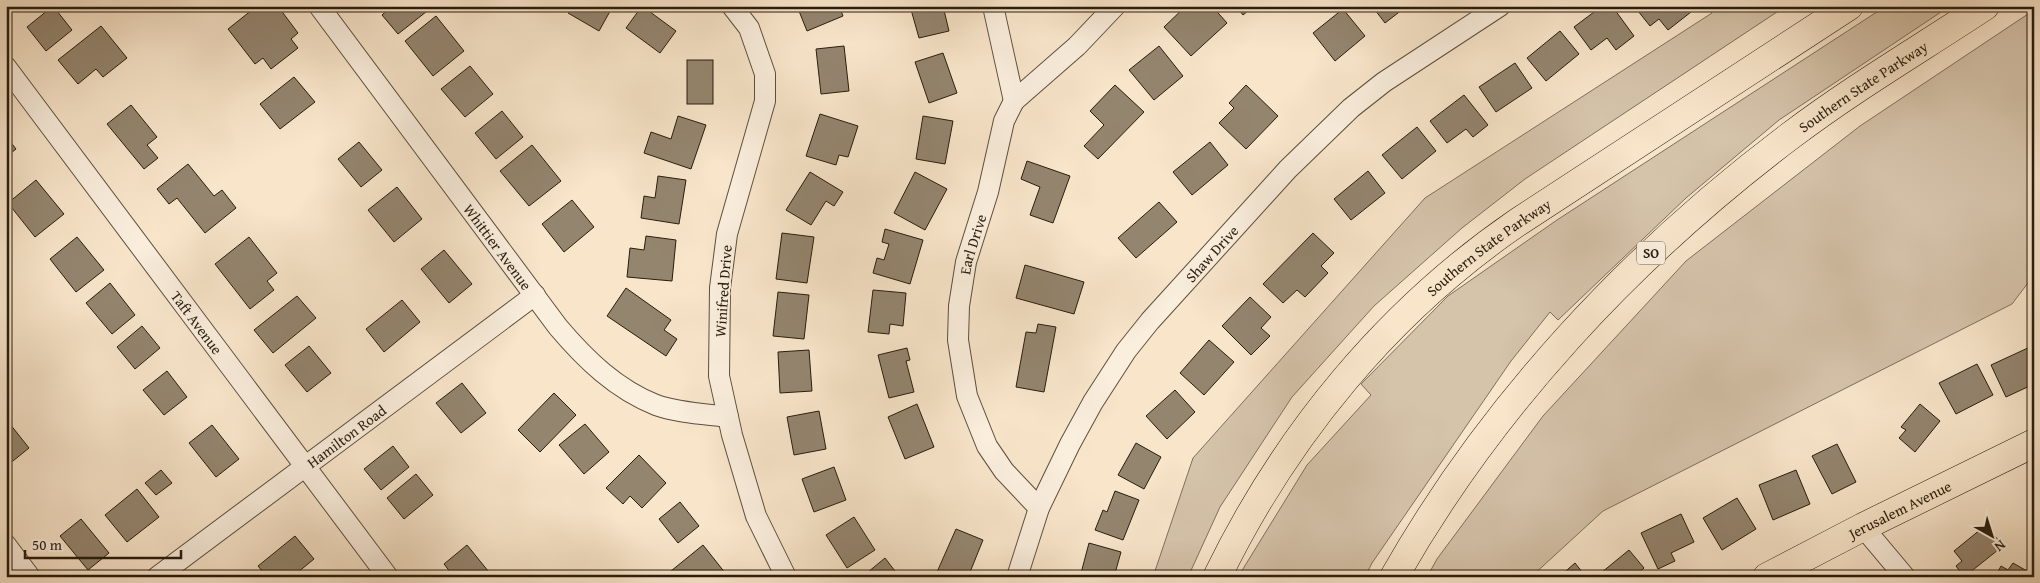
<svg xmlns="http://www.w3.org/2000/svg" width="2040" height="583" font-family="'Gentium Book Plus',serif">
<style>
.green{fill:#d5c3aa;stroke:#7e705c}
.building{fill:#94856f;stroke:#281d0d}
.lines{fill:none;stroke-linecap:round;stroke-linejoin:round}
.minor-casing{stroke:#5c4f3c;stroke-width:22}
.primary-casing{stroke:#281d0d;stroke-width:29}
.motorway-casing{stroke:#281d0d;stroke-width:29}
.minor{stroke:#faeedd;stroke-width:20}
.primary{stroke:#f8e5ca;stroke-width:28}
.motorway{stroke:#f8e5ca;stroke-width:28}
.labels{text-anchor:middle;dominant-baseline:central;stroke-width:4;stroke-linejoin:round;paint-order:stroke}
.shield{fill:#faeedd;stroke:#675c4b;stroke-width:1}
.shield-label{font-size:14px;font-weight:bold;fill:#281d0d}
.street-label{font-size:15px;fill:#281d0d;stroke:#faeedd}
</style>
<rect width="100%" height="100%" fill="#f8e5ca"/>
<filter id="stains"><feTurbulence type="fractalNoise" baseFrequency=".004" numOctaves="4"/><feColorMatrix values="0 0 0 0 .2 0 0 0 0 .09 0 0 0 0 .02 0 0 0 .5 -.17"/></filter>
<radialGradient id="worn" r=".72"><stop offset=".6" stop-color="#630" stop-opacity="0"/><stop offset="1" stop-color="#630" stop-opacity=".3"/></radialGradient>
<!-- green -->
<g class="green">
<path d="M1706,6h80l-261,173 -63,49 -88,78 -82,91 -72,110 -32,70h-35l40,-119 232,-260 287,-185z"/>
<path d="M1886,6h64l-171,114 -93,78 -128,122 -8,-8 -39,49 -139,202 -7,14h-127l69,-112 64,-70 -10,-11 87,-88 109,-76z"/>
<path d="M2034,10v265l-22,29 -409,207 -72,66h-104l10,-18 106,-143 143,-155 174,-135z"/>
</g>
<!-- building -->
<g class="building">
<path d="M53,6l19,24 -26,21 -19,-24z"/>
<path d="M257,6h14l4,6 5,-3 18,24 -7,6 7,9 -27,21 -8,-11 -8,6 -27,-35z"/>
<path d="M392,6h38l1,2 -33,26 -16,-19z"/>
<path d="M572,6h41l-14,25 -31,-18z"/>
<path d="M642,6l34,25 -16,22 -34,-25z"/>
<path d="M797,6h42l4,10 -36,15z"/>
<path d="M910,6h33l6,25 -30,7z"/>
<path d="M1186,6h26l15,17 -36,33 -27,-29z"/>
<path d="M1236,6h18l-11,9z"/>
<path d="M1372,6h35l-22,17z"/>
<path d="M1602,6h10l22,30 -18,14 -9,-12 -16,12 -17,-23z"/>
<path d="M1634,6h53l4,6 -23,18 -9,-11 -9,7z"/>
<path d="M1343,9l22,27 -30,25 -22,-28z"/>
<path d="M436,16l28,35 -31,25 -28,-35z"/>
<path d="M101,26l26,32 -24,19 -7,-8 -18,15 -20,-24z"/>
<path d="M1560,31l19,23 -33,27 -19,-23z"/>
<path d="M844,46l5,45 -28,3 -5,-45z"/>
<path d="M1159,46l24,30 -29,24 -25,-30z"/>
<path d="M943,53l14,40 -28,10 -14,-41z"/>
<rect x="687" y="60" width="26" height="44"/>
<path d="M1515,63l17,25 -36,24 -17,-25z"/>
<path d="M470,66l23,28 -28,23 -24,-28z"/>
<path d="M294,77l21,25 -35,27 -20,-25z"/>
<path d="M1115,85l29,27 -46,47 -14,-13 20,-21 -14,-14z"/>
<path d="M1246,85l32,31 -32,33 -27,-26 15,-15 -5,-5z"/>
<path d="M1464,95l24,30 -15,12 -7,-8 -19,14 -17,-22z"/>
<path d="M131,105l26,32 -10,8 11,13 -14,11 -37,-45z"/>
<path d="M502,111l21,26 -27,22 -21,-26z"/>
<path d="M820,114l38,12 -10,31 -9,-2 -3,10 -30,-9z"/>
<path d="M678,116l28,9 -15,44 -47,-16 7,-21 20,7z"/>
<path d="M923,116l30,5 -8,43 -29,-5z"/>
<path d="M1417,127l19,24 -34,28 -20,-24z"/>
<path d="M6,136l10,13 -10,8z"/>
<path d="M359,142l23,28 -21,17 -23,-28z"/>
<path d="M1210,142l18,23 -36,30 -19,-23z"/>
<path d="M532,145l29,36 -32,25 -29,-35z"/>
<path d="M1027,161l43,15 -17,47 -23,-8 10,-28 -19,-8z"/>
<path d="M188,164l26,32 8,-6 14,18 -31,25 -28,-35 -8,6 -12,-15z"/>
<path d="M1368,171l17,22 -34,27 -17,-21z"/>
<path d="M810,172l33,20 -9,14 -8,-5 -15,24 -25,-15z"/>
<path d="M915,172l32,17 -22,41 -31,-17z"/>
<path d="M658,176l28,4 -7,44 -38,-6 3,-22 11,2z"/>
<path d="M36,180l28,34 -29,23 -27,-34z"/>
<path d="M397,187l25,32 -28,23 -26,-32z"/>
<path d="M572,200l22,27 -30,25 -22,-28z"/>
<path d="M1159,202l18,20 -41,36 -18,-20z"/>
<path d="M885,229l38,11 -13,44 -37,-11 4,-15 7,2 5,-16 -7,-2z"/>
<path d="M782,233l32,4 -7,46 -31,-4z"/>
<path d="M1313,233l21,20 -13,13 7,7 -23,24 -8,-7 -14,13 -20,-19z"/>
<path d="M646,236l30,4 -4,41 -45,-4 3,-29 14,2z"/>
<path d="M77,237l27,33 -28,22 -26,-33z"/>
<path d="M249,237l28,36 -10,8 7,9 -24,19 -35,-45z"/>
<path d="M444,250l28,34 -23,19 -28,-34z"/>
<path d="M1025,265l59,17 -10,32 -58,-16z"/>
<path d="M110,283l25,32 -23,19 -26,-31z"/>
<path d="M626,288l45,32 -7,10 13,9 -11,17 -59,-40z"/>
<path d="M873,290l33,3 -3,33 -13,-2 -1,10 -21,-2z"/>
<path d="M778,292l31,3 -5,44 -31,-3z"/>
<path d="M297,296l19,22 -43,35 -19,-23z"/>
<path d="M1250,297l21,20 -10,11 9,8 -19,19 -29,-29z"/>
<path d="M402,300l18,22 -36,30 -18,-23z"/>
<path d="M1038,324l18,3 -12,65 -28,-5 10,-55 10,1z"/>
<path d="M142,326l18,22 -25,21 -18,-22z"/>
<path d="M1209,340l25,22 -30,33 -24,-22z"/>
<path d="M309,346l22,27 -24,19 -22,-27z"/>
<path d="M2030,347l4,7v30l-28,13 -15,-32z"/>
<path d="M907,348l3,12 -4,1 8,31 -25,6 -11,-43z"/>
<path d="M809,350l3,41 -32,2 -2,-41z"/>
<path d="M1977,364l16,31 -37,19 -17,-31z"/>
<path d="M167,371l20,26 -23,18 -21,-25z"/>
<path d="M462,383l24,30 -25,20 -25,-30z"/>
<path d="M1175,390l20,22 -28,27 -21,-23z"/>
<path d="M554,393l22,22 -36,37 -22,-22z"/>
<path d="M917,404l17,43 -29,12 -17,-42z"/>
<path d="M1920,404l20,17 -25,31 -16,-14 7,-8 -5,-3z"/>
<path d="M819,411l7,38 -32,6 -7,-38z"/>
<path d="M6,419l23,29 -21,17 -2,-3z"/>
<path d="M585,424l24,28 -25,22 -25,-29z"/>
<path d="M212,425l27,34 -23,18 -27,-34z"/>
<path d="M1136,443l25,14 -17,32 -26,-14z"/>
<path d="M1837,444l19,38 -24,12 -20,-38z"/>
<path d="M393,446l16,21 -28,23 -17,-21z"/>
<path d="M639,455l27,28 -24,25 -12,-12 -7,8 -17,-16z"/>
<path d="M834,467l12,33 -32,12 -12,-33z"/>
<path d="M161,470l11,13 -16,12 -11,-12z"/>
<path d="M1796,470l14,34 -37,16 -14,-35z"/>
<path d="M416,474l17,21 -29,24 -17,-21z"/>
<path d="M137,489l22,28 -32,25 -22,-27z"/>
<path d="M1115,491l24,9 -16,40 -28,-10 8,-20 4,2z"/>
<path d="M1737,498l19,31 -34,21 -19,-32z"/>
<path d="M680,502l19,24 -21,17 -19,-24z"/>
<path d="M1681,514l13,28 -23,11 4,8 -17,8 -17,-36z"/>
<path d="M854,517l21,33 -28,18 -21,-33z"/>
<path d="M81,519l28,34 -21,17 -28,-34z"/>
<path d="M1986,525l17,21 -39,31 -8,-11 6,-5 -8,-10z"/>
<path d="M956,529l27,11 -15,37h-19l-12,-5z"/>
<path d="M295,536l19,23 -22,18h-25l-9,-11z"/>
<path d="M1089,543l32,9 -7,25h-34z"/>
<path d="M467,545l26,32h-39l-10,-13z"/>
<path d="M703,545l23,29 -4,3h-47l-4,-6z"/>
<path d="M1629,550l15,18 -10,9h-38z"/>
<path d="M885,558l10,13 -8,6h-25z"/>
<path d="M1575,563l11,14h-27z"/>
<path d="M2013,563l21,12v2h-39l6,-11 7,4z"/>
</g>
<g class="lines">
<defs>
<g id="minor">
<path id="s1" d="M319,6l239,321c28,33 58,62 98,78 23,8 49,9 72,12"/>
<path d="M732,6l17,22 16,46v27l-38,133 -7,54 -1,88 13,59 24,81 30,61"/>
<path d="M993,6l21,95"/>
<path id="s2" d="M6,67l382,510"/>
<path id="s3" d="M1039,508l-35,-37 -17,-25 -20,-50 -9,-56 1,-34 7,-44 22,-70 16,-71 10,-20 63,-55 38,-40"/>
<path d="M1863,527l42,50"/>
<path d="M6,545l24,32"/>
<path id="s4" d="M157,577l378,-282"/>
<path id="s5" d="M1017,577l22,-69 31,-64 23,-42 33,-51 24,-30 138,-152 63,-61 33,-26 116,-76"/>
</g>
<g id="primary">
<path id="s6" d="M1767,577l96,-50 171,-84"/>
</g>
<g id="motorway">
<path id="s7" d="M1217,577c69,-142 171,-266 301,-355l331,-216"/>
<path id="s8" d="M1394,577c98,-173 238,-322 396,-441 62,-47 130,-87 195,-130"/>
</g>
</defs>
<!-- minor casing -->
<use href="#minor" class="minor-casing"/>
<!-- primary casing -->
<use href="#primary" class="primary-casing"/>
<!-- motorway casing -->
<use href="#motorway" class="motorway-casing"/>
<!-- minor -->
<use href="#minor" class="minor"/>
<!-- primary -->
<use href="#primary" class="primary"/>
<!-- motorway -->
<use href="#motorway" class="motorway"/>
</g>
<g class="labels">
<!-- shield labels -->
<rect class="shield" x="1637" y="241.5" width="28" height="23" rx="4"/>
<g class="shield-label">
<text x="1651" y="253">SO</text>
</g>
<!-- street labels -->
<g class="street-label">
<text stroke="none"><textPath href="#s8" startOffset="685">Southern State Parkway</textPath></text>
<text stroke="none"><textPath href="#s3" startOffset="289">Earl Drive</textPath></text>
<text stroke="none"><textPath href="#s1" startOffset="300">Whittier Avenue</textPath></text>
<text stroke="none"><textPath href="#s7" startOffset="432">Southern State Parkway</textPath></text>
<text stroke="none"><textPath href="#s5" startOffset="382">Shaw Drive</textPath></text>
<text transform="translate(723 291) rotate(-86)">Winifred Drive</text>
<text stroke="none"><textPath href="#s2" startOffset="319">Taft Avenue</textPath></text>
<text stroke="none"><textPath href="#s4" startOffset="236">Hamilton Road</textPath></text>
<text stroke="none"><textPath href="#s6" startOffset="149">Jerusalem Avenue</textPath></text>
</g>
</g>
<!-- margin -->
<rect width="2040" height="583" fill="none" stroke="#f8e5ca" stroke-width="25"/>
<rect x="8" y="8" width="2025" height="568" fill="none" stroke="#281d0d" stroke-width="2.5"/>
<rect x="12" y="12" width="2015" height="558" fill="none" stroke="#281d0d"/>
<!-- north arrow -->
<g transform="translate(1992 536) rotate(141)" stroke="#faeedd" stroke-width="4" paint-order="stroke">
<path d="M0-4L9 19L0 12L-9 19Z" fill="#281d0d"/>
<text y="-8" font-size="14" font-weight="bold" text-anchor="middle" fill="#281d0d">N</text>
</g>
<!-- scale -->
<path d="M25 550v8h156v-8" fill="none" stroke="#281d0d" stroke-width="2.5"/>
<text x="32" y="550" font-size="15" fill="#281d0d" stroke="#faeedd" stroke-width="4" paint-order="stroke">50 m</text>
<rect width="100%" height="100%" filter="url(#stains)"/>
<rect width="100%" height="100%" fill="url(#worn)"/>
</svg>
